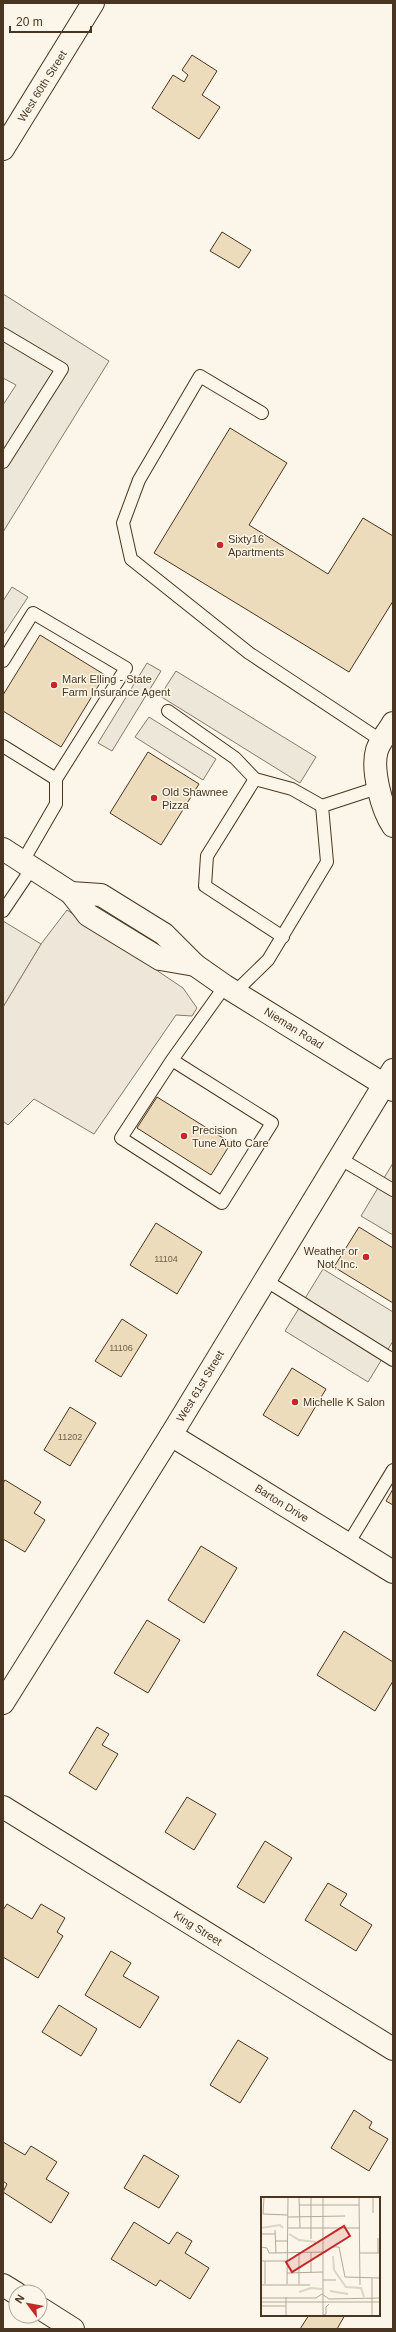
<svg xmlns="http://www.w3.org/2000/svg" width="396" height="2332" font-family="Helvetica,sans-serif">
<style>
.green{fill:#ede6d9;stroke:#887966}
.parking{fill:#ede7d9;stroke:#887966}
.building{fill:#ecdcbc;stroke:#4a3520}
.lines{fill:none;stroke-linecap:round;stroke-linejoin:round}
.lane-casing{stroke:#4a3520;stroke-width:14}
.street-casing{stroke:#4a3520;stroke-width:24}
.secondary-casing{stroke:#4a3520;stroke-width:24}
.lane{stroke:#fbf6e9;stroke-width:12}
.street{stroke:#fbf6e9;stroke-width:22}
.secondary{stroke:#fbf6e9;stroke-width:22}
.poi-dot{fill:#c62828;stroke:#fbf6e9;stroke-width:1.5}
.labels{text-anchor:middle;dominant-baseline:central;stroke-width:3;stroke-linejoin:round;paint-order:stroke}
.number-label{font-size:9px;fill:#725f47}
.street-label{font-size:11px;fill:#4a3520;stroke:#fbf6e9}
.poi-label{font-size:11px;fill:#4a3520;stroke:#fbf6e9;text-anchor:start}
.inset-river{fill:none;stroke:#dcd4c6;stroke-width:2}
.inset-road{fill:none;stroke:#b4a999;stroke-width:1}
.view{fill:#c62828;fill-opacity:0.15;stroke:#c62828;stroke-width:2}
.inset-edge{fill:none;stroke:#4a3520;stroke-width:2}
</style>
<rect width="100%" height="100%" fill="#fbf6e9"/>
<!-- green -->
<path class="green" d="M67,910l116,78 14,20 -5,8 -16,-1 -82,119 -60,-35 -26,26 -5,-4v-114l38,-63z"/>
<!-- parking -->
<g class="parking">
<path d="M3,294l106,67 -106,171v-127l13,-20 -13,-7z"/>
<path d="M12,587l16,10 -25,38v-34z"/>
<path d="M147,663l14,8 -49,80 -14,-8z"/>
<path d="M176,671l140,86 -16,26 -140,-87z"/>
<path d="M149,717l67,42 -13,21 -68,-43z"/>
<path d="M3,921l38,23 -38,63z"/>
<path d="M393,1163v72l-32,-19z"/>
<path d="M323,1269l70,43v29l-25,41 -83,-51z"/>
</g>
<!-- building -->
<g class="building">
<path d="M192,55l25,16 -15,24 18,12 -21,32 -47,-31 21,-33 11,7 4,-7 -6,-5z"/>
<path d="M222,232l29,18 -12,18 -29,-17z"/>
<path d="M230,428l57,35 -38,62 79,49 35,-56 30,18v65l-44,71 -195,-119z"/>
<path d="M40,635l65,40 -44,72 -58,-36v-16z"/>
<path d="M148,752l51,32 -38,61 -51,-32z"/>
<path d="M157,1097l74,46 -20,32 -74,-47z"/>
<path d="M156,1223l46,29 -25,42 -47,-29z"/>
<path d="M359,1227l34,21v55l-59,-36z"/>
<path d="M122,1319l25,16 -26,42 -26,-16z"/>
<path d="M292,1368l34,21 -28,47 -35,-21z"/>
<path d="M70,1407l26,16 -26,43 -26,-16z"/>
<path d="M5,1480l36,22 -7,11 11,7 -20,32 -22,-13v-56z"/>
<path d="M393,1489v16l-7,-4z"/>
<path d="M201,1546l36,22 -33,55 -36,-23z"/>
<path d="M147,1620l33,20 -32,53 -34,-20z"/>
<path d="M344,1631l49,31v19l-18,30 -58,-36z"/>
<path d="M97,1727l12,7 -7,11 16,9 -22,36 -27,-17z"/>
<path d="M187,1797l29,17 -22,36 -29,-18z"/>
<path d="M265,1841l27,17 -28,45 -27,-16z"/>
<path d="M328,1883l19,11 -7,11 32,20 -16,26 -51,-31z"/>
<path d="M7,1904l25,15 9,-15 24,14 -8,14 6,4 -25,42 -35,-21v-47z"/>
<path d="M111,1951l20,12 -8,13 36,21 -19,31 -55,-33z"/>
<path d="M59,2005l38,24 -16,27 -39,-24z"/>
<path d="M238,2040l30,18 -28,45 -30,-18z"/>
<path d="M354,2110l18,12 -3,6 19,11 -19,32 -38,-23z"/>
<path d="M3,2142l22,13 6,-9 26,16 -11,17 23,14 -18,30 -48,-31 4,-8 -4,-3z"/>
<path d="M144,2155l35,21 -20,32 -35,-20z"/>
<path d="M134,2222l35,22 8,-12 15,9 -7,12 24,15 -19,31 -30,-19 -4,6 -45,-27z"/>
<path d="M309,2315h36l-8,14h-37z"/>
</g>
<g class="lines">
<defs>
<g id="lane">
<path d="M3,334l59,35 -59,93"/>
<path d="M262,413l-62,-37 -61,104 -16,43 8,36 118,94 133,88"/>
<path d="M3,661l30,-48 93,55 -70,111v25l-33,57"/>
<path d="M168,711l67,47 20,21 37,10 30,17"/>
<path d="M3,746l53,33"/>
<path d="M255,779l-48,77 -2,30 78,51"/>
<path d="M3,911l29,-43"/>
<path d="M235,992l33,-32 59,-98 -5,-56 55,-18"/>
<path d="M172,1060l-51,78 101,65 50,-80 -100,-63 53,-74"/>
<path d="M339,1158l54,32"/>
<path d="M265,1280l128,80"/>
<path d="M348,1544l45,-74"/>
</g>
<g id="street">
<path d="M3,149l90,-146"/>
<path d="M393,723c-5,9 -13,18 -16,27 -6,19 5,60 16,76"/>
<path d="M171,1435l222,137"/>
<path d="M3,1703l168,-268 222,-365"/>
<path d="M3,1807l390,242"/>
<path d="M3,2285l13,8"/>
<path d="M40,2308l33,21"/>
</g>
<g id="secondary">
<path d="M3,849l68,44 17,22 72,44 35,6"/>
<path d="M71,893l30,2 50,31 13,8 31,31 30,21 168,104"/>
</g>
</defs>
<!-- lane casing -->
<use href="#lane" class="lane-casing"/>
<!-- street casing -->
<use href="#street" class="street-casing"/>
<!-- secondary casing -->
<use href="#secondary" class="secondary-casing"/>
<!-- lane -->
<use href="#lane" class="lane"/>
<!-- street -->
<use href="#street" class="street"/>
<!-- secondary -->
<use href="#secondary" class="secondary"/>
</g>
<!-- markers -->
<g class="poi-dot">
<circle cx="220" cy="545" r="4"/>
<circle cx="54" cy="685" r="4"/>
<circle cx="154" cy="798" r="4"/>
<circle cx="184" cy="1136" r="4"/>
<circle cx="366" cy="1257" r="4"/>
<circle cx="295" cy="1402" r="4"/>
</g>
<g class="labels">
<!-- number labels -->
<g class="number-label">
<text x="166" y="1259">11104</text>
<text x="121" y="1348">11106</text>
<text x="70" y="1437">11202</text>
</g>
<!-- street labels -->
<g class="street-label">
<text transform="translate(42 86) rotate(-58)">West 60th Street</text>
<text transform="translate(294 1028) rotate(32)">Nieman Road</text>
<text transform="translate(200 1386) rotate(-59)">West 61st Street</text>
<text transform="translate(282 1503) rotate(32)">Barton Drive</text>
<text transform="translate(198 1928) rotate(32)">King Street</text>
</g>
<!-- poi labels -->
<g class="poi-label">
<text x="228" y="539">Sixty16<tspan x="228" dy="13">Apartments</tspan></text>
<text x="62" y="679">Mark Elling - State<tspan x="62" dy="13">Farm Insurance Agent</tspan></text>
<text x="162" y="792">Old Shawnee<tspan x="162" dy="13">Pizza</tspan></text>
<text x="192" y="1130">Precision<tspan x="192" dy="13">Tune Auto Care</tspan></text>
<text x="358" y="1251" text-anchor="end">Weather or<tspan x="358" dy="13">Not, Inc.</tspan></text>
<text x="303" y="1402">Michelle K Salon</text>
</g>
</g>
<!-- overview -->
<g transform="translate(261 2197)">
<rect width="119" height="119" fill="#fbf6e9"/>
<path class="inset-river" d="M0,31l19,-3 3,3M28,37l10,6 17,2M72,59l1,14 12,17 15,1 3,9M69,94l18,3M38,95l12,-4 11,1"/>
<path class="inset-road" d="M3,0l-1,17 25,1M38,0l1,31M50,0v42M62,0v119M98,0l1,88M112,0v16M38,8h60M27,20l57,-1M27,31h72M14,33l1,23M1,37h13M14,44h13M0,50l6,1 2,5 57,-1 5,-5h8l6,30 35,1M38,55v32M50,55v21M99,56h20M117,56v-15M0,64h26M4,64v23M26,76l36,-1M111,81v38M62,83h13M26,87l1,-87M0,88h49M25,100v19M0,101h55l6,-4 7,5 51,-1M0,105h119M0,109h25M62,118l3,-1v-7l3,-3"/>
<path class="view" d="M83,29l6,10 -58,36 -6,-10z"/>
<rect width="119" height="119" class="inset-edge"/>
</g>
<!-- border -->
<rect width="396" height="2332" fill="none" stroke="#4a3520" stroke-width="8"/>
<!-- north arrow -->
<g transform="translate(28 2304) rotate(302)"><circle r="19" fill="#fbf6e9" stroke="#b4a999"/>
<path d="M0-3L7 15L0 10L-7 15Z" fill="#c62828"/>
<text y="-6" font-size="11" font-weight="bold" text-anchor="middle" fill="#4a3520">N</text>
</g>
<!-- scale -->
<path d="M10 26v6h81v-6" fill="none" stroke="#4a3520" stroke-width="2"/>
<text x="16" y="26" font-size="12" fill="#4a3520" stroke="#fbf6e9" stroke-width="3" paint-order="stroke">20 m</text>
</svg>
